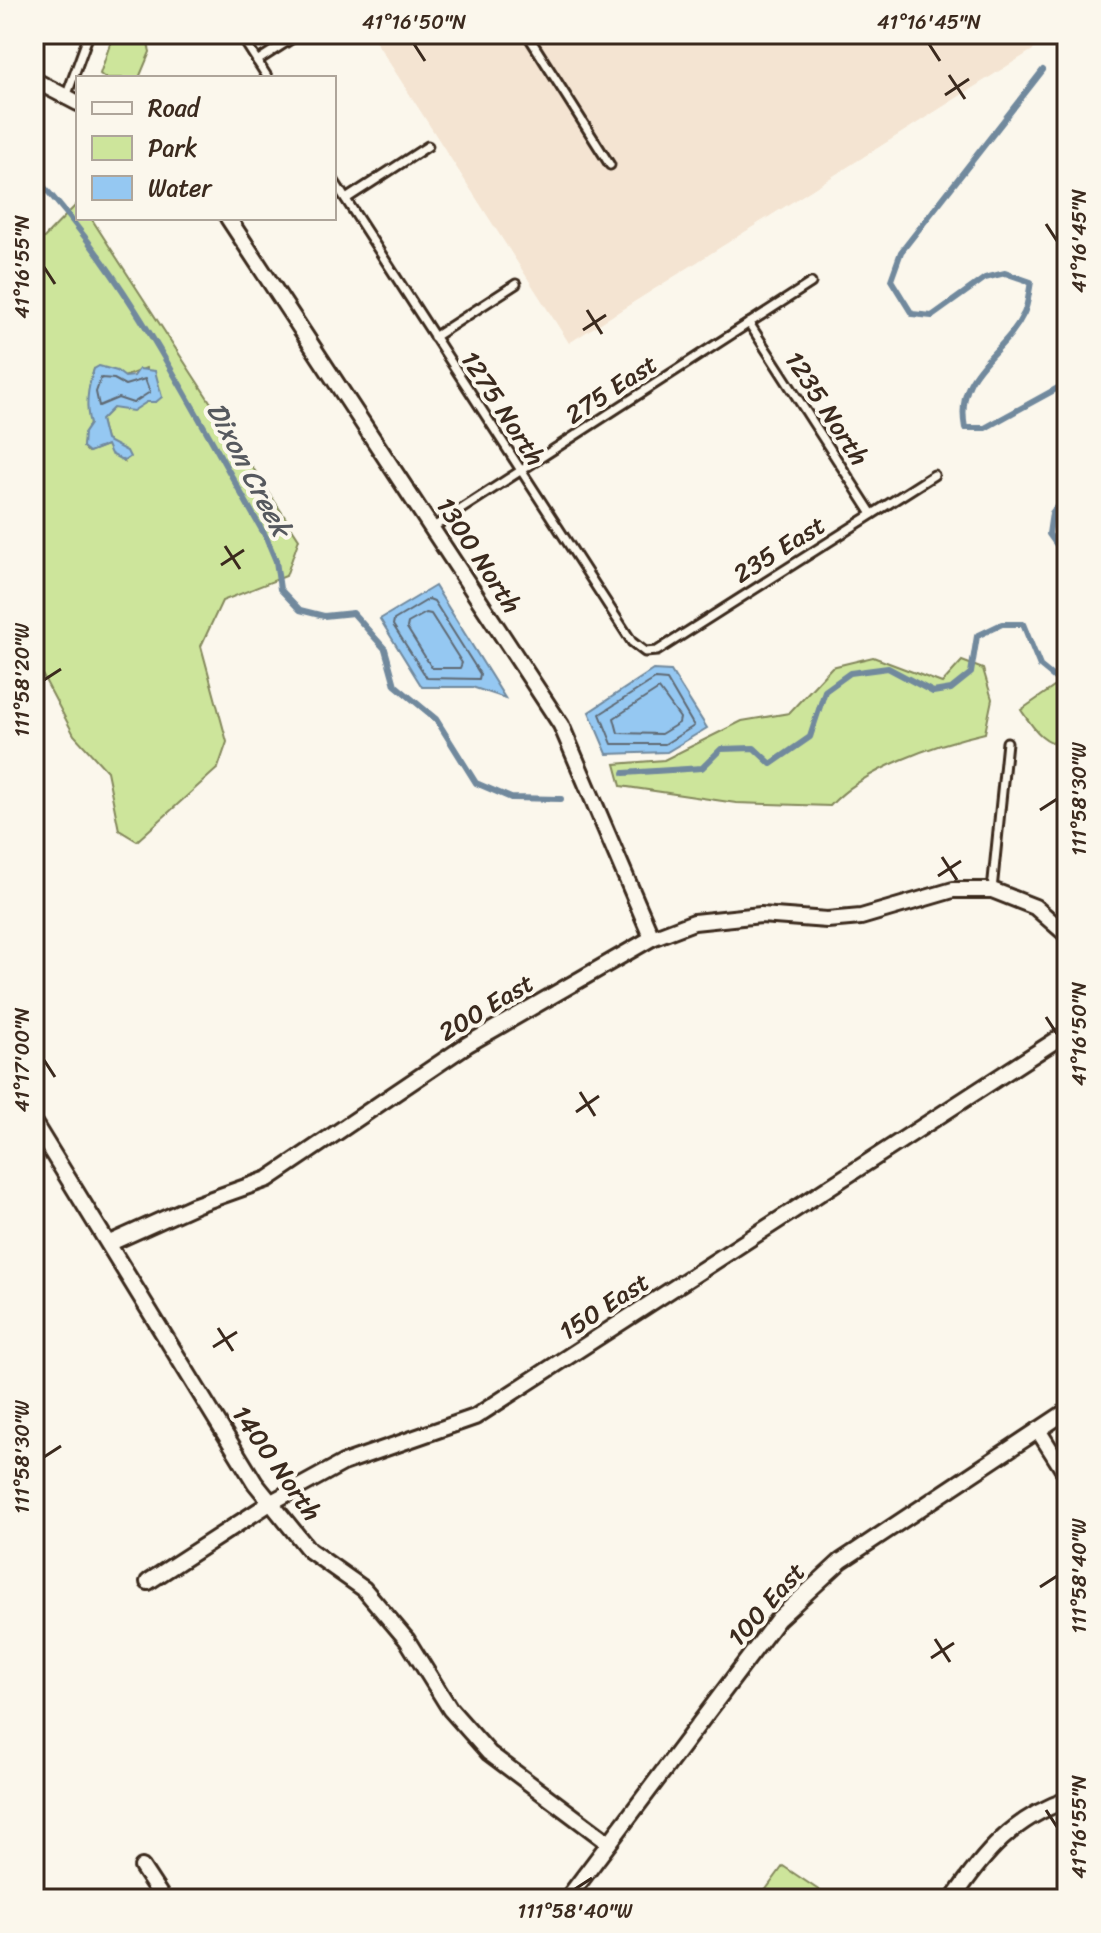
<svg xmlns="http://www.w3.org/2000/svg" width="1101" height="1933" font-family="Sriracha,sans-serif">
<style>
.built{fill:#f4e4d2}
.green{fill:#cde59b;stroke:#84885c;stroke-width:2;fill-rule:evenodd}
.water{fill:#95c8f2;stroke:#71899d;stroke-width:2}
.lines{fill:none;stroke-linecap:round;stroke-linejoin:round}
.shore{stroke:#5f6973;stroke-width:2}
.stream{stroke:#71899d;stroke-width:6}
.service-casing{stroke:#3b2a1e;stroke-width:13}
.minor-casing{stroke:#3b2a1e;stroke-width:20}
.service{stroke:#fbf7ec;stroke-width:7}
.minor{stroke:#fbf7ec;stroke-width:14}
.ticks{fill:none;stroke:#3b2a1e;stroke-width:3}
.labels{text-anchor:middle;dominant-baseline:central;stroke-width:8;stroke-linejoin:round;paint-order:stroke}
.street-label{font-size:26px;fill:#3b2a1e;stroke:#fbf7ec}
.water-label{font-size:28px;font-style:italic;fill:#56595e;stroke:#fbf7ec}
.neatline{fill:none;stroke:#3b2a1e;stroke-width:3}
.ticks-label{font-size:20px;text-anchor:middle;fill:#3b2a1e}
</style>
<rect width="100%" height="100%" fill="#fbf7ec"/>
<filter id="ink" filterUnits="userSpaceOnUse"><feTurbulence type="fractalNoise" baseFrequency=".0125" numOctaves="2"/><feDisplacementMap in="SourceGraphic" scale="16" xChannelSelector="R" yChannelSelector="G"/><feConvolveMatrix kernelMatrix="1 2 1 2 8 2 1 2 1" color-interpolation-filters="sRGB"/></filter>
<g filter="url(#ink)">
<!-- built -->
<path class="built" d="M371,34h687l-489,309z"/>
<!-- green -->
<g class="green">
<path d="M117,34h17l14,9 2,9 -11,26h-34l-5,-4 12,-36z"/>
<path d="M78,203v15h13l208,321 -13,37 -64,25 -21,45 26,96 -9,26 -81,73 -18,-11 -12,-59 -33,-36 -40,-76v-411zM146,368l15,28 -48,12 -12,12 5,20 15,11 3,10 -17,-16 -19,7 -5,-5c1,-10 5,-15 7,-25 4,-18 -2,-35 4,-53l30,8z"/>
<path d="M873,657l69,26 20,-22 21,8 9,30 -7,34c-49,11 -122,36 -155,73l-94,-3 -115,-17 -6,-22 49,-4 78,-39 47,-8 43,-46z"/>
<path d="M1067,678v68c-24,-2 -33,-17 -46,-36z"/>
<path d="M783,1866l49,33h-73z"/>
</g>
<!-- water -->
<g class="water">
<path d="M99,366l18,5 8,6 9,-1 5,-7 16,2 7,26 -6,5h-9l-14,9 -20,-3 -12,12 5,20 21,11 3,6 -6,4 -13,-7 -4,-9 -18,7 -6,-5 1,-14 6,-9c-5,-18 -2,-38 4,-55z"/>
<path d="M435,586l70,112 -33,-11h-50l-42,-68z"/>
<path d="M653,670l18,1 36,57 -40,24 -60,2 -18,-42z"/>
</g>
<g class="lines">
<!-- shore -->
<g class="shore">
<path d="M101,378l13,1 11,6 20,-6 5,13 -17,11 -15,-5 -19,8 -3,-14z"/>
<path d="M429,599l5,2 46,73 -1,5 -52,-1 -34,-53 1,-5z"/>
<path d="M426,613l5,1 31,49 -2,5h-28l-25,-40 1,-5z"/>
<path d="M655,679l12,1 27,46 -29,18h-53l-12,-30z"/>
<path d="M659,689l21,29 -1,5 -18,11 -43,-1 -4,-15z"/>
</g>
<!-- stream -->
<g class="stream">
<path d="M1043,70l-142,182 -10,28 21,34 20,2 53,-38 20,-5 26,9c-2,9 -3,23 -7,31 -20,43 -70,57 -59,115h20l82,-45"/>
<path d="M34,176c97,104 161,239 232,361l10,24 4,28 20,21 24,6 29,-3 32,36 10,36 41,34 40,64 35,15 50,1"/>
<path d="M1067,493l-15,20 -3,21 18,25"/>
<path d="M624,773l78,-5 19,-19 33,-1 17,16 39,-27 15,-46 25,-18 38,-5 45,24 18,-3 20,-16 6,-37 25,-12h21l17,42 27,22"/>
</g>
<defs>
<g id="service">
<path d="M240,34l28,44"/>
<path d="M527,34l83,131"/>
<path d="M257,61l42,-27"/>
<path d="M66,97l23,-63"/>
<path d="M334,181l298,461 13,10 12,-1 277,-176"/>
<path d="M346,199l82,-53"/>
<path d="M749,323l123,191"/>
<path d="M434,337l82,-53"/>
<path d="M432,528l379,-245"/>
<path d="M992,890l15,-148"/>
</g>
<g id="minor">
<path d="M34,80l44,23"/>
<path d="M228,218l333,507 91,213"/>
<path d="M34,1123l221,360 54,67 55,39 43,51 43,69 39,44 120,90"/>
<path d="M110,1243l85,-38 73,-26 200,-135 184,-106 42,-16 67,-7 66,5 34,-3 92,-27h39l43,17 32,28"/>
<path d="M1038,1430l29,46"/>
<path d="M148,1582l122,-79 73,-40 132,-46 592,-384"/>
<path d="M142,1867l21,32"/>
<path d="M567,1899l211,-280 63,-58 226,-150"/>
<path d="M953,1899c31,-46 61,-81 114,-99"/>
</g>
</defs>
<!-- service casing -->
<use href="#service" class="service-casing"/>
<!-- minor casing -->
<use href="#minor" class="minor-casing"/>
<!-- service -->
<use href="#service" class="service"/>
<!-- minor -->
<use href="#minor" class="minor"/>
</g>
</g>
<!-- ticks -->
<path class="ticks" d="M414,44l11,17M929,44l11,17M949,75l16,24M945,95l24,-16M1046,224l11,17M44,267l11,17M587,310l15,24M583,330l23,-15M225,546l15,23M221,565l23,-15M44,680l17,-11M1040,810l17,-11M942,857l15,23M938,876l23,-15M1046,1017l11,17M44,1060l11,17M580,1092l15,24M576,1112l23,-16M218,1328l15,23M213,1347l24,-15M44,1457l17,-11M1040,1587l17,-11M935,1639l15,23M931,1658l23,-15M1046,1810l11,17M575,1889l17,-11"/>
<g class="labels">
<!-- street labels -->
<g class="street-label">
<text transform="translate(611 389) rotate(-33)">275 East</text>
<text transform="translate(503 408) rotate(57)">1275 North</text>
<text transform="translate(827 408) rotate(57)">1235 North</text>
<text transform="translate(779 549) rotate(-32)">235 East</text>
<text transform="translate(479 555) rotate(57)">1300 North</text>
<text transform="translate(486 1007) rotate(-31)">200 East</text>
<text transform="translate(604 1306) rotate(-33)">150 East</text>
<text transform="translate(277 1463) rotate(55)">1400 North</text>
<text transform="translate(766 1604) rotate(-48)">100 East</text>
</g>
<!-- water labels -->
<g class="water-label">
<text transform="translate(249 469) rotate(62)">Dixon Creek</text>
</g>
</g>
<!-- margin -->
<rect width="1101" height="1933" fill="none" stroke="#fbf7ec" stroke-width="88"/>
<!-- legend -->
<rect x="76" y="76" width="260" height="144" fill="#fbf7ec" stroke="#aea59a" stroke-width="2"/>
<rect x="92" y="102" width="40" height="12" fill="#fbf7ec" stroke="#aea59a" stroke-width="2"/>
<text x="148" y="116" font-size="24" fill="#3b2a1e">Road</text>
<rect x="92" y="136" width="40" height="24" fill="#cde59b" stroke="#aea59a" stroke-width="2"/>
<text x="148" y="156" font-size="24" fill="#3b2a1e">Park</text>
<rect x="92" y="176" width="40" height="24" fill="#95c8f2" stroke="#aea59a" stroke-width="2"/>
<text x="148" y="196" font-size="24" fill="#3b2a1e">Water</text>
<rect x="44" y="44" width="1013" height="1845" class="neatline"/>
<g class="ticks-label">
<text x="414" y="29">41°16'50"N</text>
<text x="929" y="29">41°16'45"N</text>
<text transform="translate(1079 241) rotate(-90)" y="7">41°16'45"N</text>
<text transform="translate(22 267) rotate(-90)" y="7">41°16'55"N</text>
<text transform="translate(22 680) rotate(-90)" y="7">111°58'20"W</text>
<text transform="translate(1079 799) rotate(-90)" y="7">111°58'30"W</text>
<text transform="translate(1079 1034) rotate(-90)" y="7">41°16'50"N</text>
<text transform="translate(22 1060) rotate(-90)" y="7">41°17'00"N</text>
<text transform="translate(22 1457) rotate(-90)" y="7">111°58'30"W</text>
<text transform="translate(1079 1576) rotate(-90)" y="7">111°58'40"W</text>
<text transform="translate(1079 1827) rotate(-90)" y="7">41°16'55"N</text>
<text x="575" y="1918">111°58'40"W</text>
</g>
</svg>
